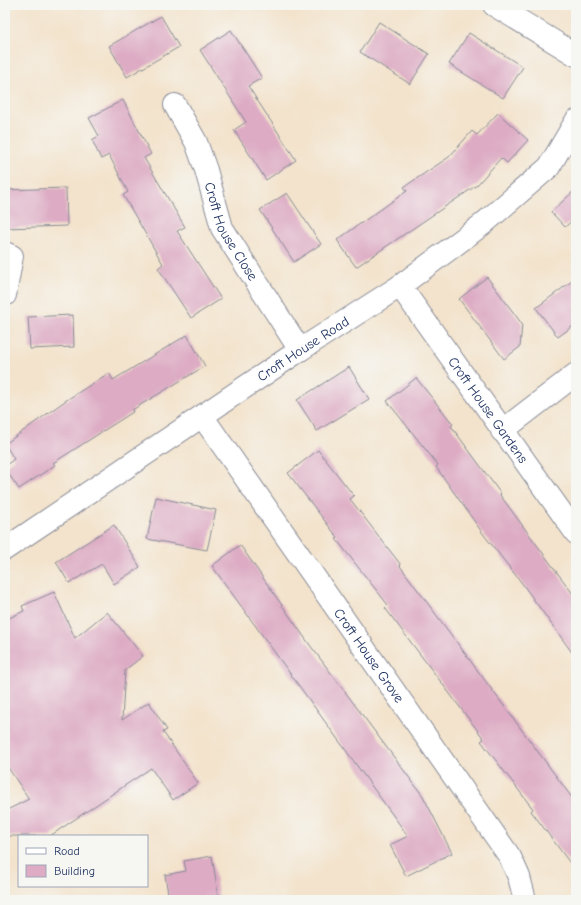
<svg xmlns="http://www.w3.org/2000/svg" width="581" height="905" font-family="'Comic Neue',sans-serif">
<style>
.building{fill:#ddacc4}
.lines{fill:none;stroke-linecap:round;stroke-linejoin:round}
.street-casing{stroke:#878995;stroke-width:24}
.street{stroke:#fff;stroke-width:22}
.labels{text-anchor:middle;dominant-baseline:central;stroke-width:3.5;stroke-linejoin:round;paint-order:stroke}
.street-label{font-size:14px;fill:#1b2f5e;stroke:#f6f6f2}
</style>
<rect width="100%" height="100%" fill="#f6f6f2"/>
<filter id="ink" filterUnits="userSpaceOnUse"><feTurbulence type="fractalNoise" baseFrequency=".025" numOctaves="2"/><feDisplacementMap in="SourceGraphic" scale="8" xChannelSelector="R" yChannelSelector="G"/><feConvolveMatrix kernelMatrix="1 2 1 2 8 2 1 2 1" color-interpolation-filters="sRGB"/></filter>
<filter id="wash" filterUnits="userSpaceOnUse"><feTurbulence type="fractalNoise" baseFrequency=".012" numOctaves="4" result="noise"/><feDisplacementMap in="SourceGraphic" scale="16" xChannelSelector="R" yChannelSelector="G"/><feGaussianBlur stdDeviation="0.9" result="paint"/><feColorMatrix in="noise" values="0 0 0 0 0 0 0 0 0 0 0 0 0 0 0 0 0 1.4 0 .05"/><feComposite in="paint" operator="in"/></filter>
<g filter="url(#wash)">
<rect width="100%" height="100%" fill="#f3e3cc"/>
<g id="blocks">
<!-- building -->
<g class="building">
<path d="M161,16l18,31 -52,30 -18,-31z"/>
<path d="M379,22l50,32 -19,30 -50,-32z"/>
<path d="M231,30l31,48 -14,8 48,74 -30,20 -32,-50 12,-8 -46,-72z"/>
<path d="M469,33l54,34 -20,31 -54,-34z"/>
<path d="M123,100l28,54 -7,4 41,69 -8,4 44,68 -30,19 -33,-50 5,-4 -40,-69 5,-3 -19,-37 -8,4 -9,-19 7,-4 -10,-18z"/>
<path d="M498,113l30,27 -21,23 -6,-5 -24,27 -121,82 -19,-27 70,-49 -3,-4 45,-30 23,-26 5,4z"/>
<path d="M66,188l1,38 -62,2v-38z"/>
<path d="M576,189v28l-11,10 -14,-15z"/>
<path d="M287,193l34,51 -27,18 -34,-52z"/>
<path d="M487,277l35,47 -2,23 -16,12 -45,-60z"/>
<path d="M576,278v46l-18,13 -22,-29z"/>
<path d="M73,315l1,32 -44,2 -2,-32z"/>
<path d="M187,335l18,31 -73,44 1,2 -80,51 2,2 -36,24 -14,-20v-3l9,-7 -9,-15 60,-43 44,-28 4,7z"/>
<path d="M349,367l20,32 -52,32 -20,-31z"/>
<path d="M416,378l37,46 -2,2 50,68 -1,1 76,103v60l-55,-76 -37,-47 -48,-68 2,-2 -51,-64z"/>
<path d="M318,450l36,46 -4,3 51,66 -1,1 176,237v68l-45,-60 2,-2 -52,-68 3,-2 -99,-131 3,-3 -52,-66 2,-1 -50,-65z"/>
<path d="M156,497l60,13 -9,40 -60,-11z"/>
<path d="M114,525l26,42 -26,17 -12,-20 -33,19 -13,-21z"/>
<path d="M240,545l67,96 116,155 29,57 -46,23 -16,-31 18,-9 -196,-270z"/>
<path d="M54,592l21,46 32,-26 36,44 -18,14 -3,50 27,-18 18,28 -4,2 35,51 -25,17 -22,-32 -101,68h-45v-25l24,-12 -24,-36v-143l19,-9 -2,-5z"/>
<path d="M212,856l7,44h-50l-4,-25 21,-4 -2,-10z"/>
</g>
</g>
</g>
<g filter="url(#ink)">
<use href="#blocks" fill-opacity="0" stroke="#878995" stroke-width="1"/>
<g class="lines">
<defs>
<g id="street">
<path d="M494,5l82,50"/>
<path id="s1" d="M175,105l21,37 10,28 16,58 78,122"/>
<path d="M5,253l7,3 -7,39"/>
<path id="s2" d="M400,286l176,247"/>
<path id="s3" d="M202,416l308,441 9,20 6,23"/>
<path d="M502,431l74,-57"/>
<path id="s4" d="M5,549l295,-199 100,-64 83,-62 66,-57 27,-46"/>
</g>
</defs>
<!-- street casing -->
<use href="#street" class="street-casing"/>
<!-- street -->
<use href="#street" class="street"/>
</g>
</g>
<g class="labels">
<!-- street labels -->
<g class="street-label">
<text stroke="none"><textPath href="#s1" startOffset="139">Croft House Close</textPath></text>
<text stroke="none"><textPath href="#s4" startOffset="359">Croft House Road</textPath></text>
<text stroke="none"><textPath href="#s2" startOffset="152">Croft House Gardens</textPath></text>
<text stroke="none"><textPath href="#s3" startOffset="292">Croft House Grove</textPath></text>
</g>
</g>
<!-- margin -->
<rect width="581" height="905" fill="none" stroke="#f6f6f2" stroke-width="20"/>
<!-- legend -->
<rect x="18" y="835" width="130" height="52" fill="#f6f6f2" stroke="#9ea6b7"/>
<rect x="26" y="848" width="20" height="6" fill="#ffffff" stroke="#9ea6b7"/>
<text x="54" y="855" font-size="12" fill="#1b2f5e">Road</text>
<rect x="26" y="865" width="20" height="12" fill="#ddacc4" stroke="#9ea6b7"/>
<text x="54" y="875" font-size="12" fill="#1b2f5e">Building</text>
</svg>
